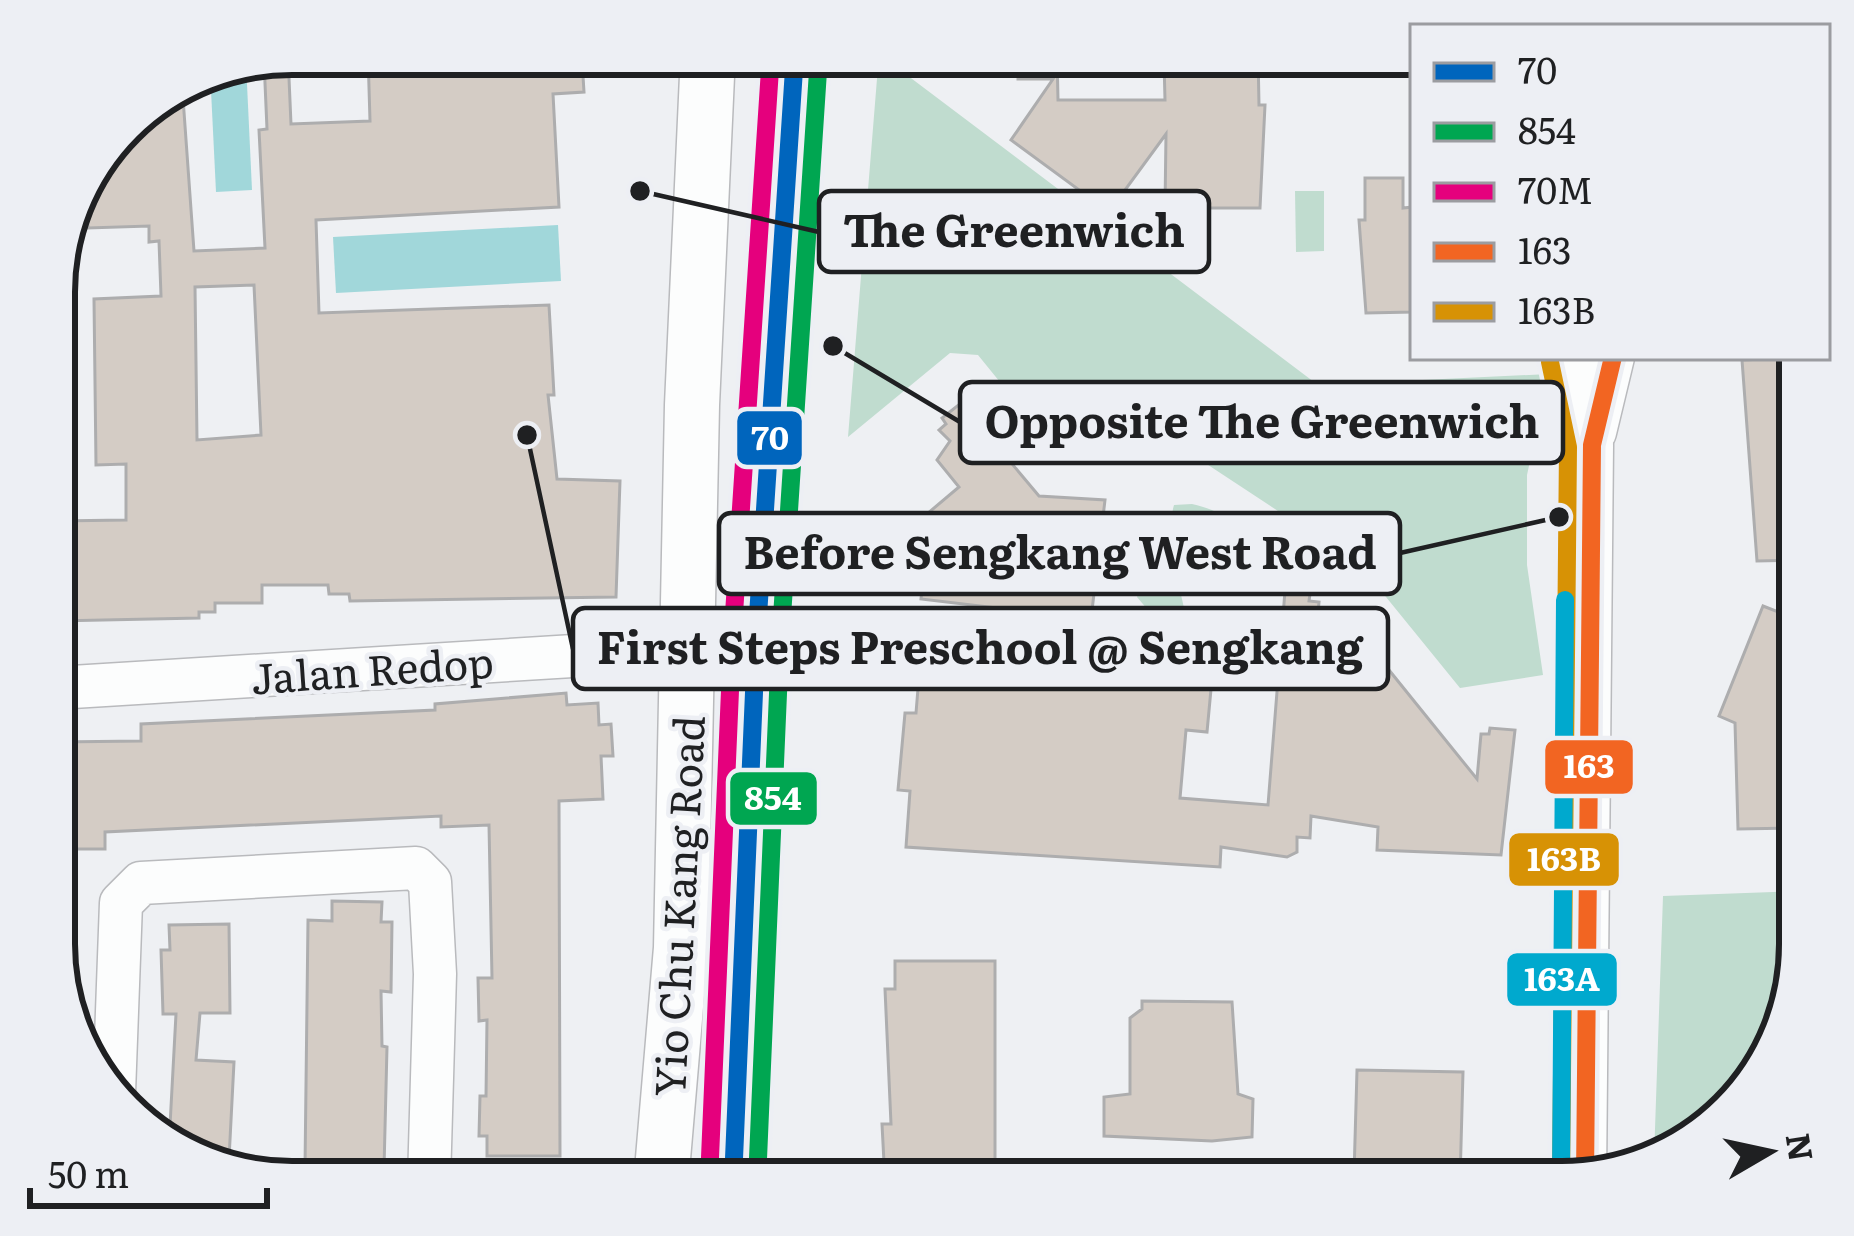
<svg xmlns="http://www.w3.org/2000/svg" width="1854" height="1236" font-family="Literata,serif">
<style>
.green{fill:#c0dccf}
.water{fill:#a1d7da}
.building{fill:#d4ccc5;stroke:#adadae;stroke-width:3;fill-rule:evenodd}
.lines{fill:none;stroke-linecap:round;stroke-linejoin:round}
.minor-casing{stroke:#b9babd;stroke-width:45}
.major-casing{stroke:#b9babd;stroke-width:57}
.minor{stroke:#fcfdfd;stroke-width:42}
.major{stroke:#fcfdfd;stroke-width:54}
.bus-1-casing{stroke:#edeff4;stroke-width:27}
.bus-2-casing{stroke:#edeff4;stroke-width:27}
.bus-3-casing{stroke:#edeff4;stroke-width:27}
.bus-4-casing{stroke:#edeff4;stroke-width:27}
.bus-5-casing{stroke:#edeff4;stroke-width:27}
.bus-6-casing{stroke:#edeff4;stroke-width:27}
.bus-1{stroke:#0065bd;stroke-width:18}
.bus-2{stroke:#00a651;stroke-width:18}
.bus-3{stroke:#e5007d;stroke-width:18}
.bus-4{stroke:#f26522;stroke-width:18}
.bus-5{stroke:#d79205;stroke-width:18}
.bus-6{stroke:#00a9ce;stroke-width:18}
.labels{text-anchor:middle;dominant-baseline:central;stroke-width:9;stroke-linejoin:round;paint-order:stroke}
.street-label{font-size:42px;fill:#1f2022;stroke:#edeff4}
.rim{fill:none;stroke:#1f2022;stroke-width:6}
.leader{fill:none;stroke:#1f2022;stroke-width:4.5}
.callout-dot{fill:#1f2022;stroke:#edeff4;stroke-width:4.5}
.callout{fill:#edeff4;stroke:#1f2022;stroke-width:4.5}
.callout-label{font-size:45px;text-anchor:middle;font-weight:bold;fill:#1f2022}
.line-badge{stroke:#edeff4;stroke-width:4.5}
.badge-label{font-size:33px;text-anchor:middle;font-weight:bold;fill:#fff}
</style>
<rect width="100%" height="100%" fill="#eef0f3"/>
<!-- green -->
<g class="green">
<path d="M879,54l439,331 231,-11 -22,101v90l16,110 -83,13 -100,-123 -164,-108 -145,-12 -73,-90 -28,-2 -102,84z"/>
<path d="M1295,191h29v60l-28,1z"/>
<path d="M1192,504c35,8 56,24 62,60l-7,10c-36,2 -86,-26 -73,-69z"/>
<path d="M1155,568l24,18 5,22 -16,16 -15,-8 -16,-19 8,-27z"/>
<path d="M1800,891c0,21 2,45 0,66 -10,78 -68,178 -146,201l9,-262z"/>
</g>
<!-- water -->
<g class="water">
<path d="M246,63l6,127 -36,2 -6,-122z"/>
<path d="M558,225l3,56 -225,12 -3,-56z"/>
</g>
<!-- building -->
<g class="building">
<path d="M368,54h204l10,6 2,32 -31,2 6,113 -243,13 3,93 230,-8 5,90h-6l9,84 63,2 -4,116 -266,4 -1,-7h-20l-1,-9h-66v18h-47v9h-16v6l-143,3v-100l70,-1v-56l-30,1 -2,-166 67,-3 -2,-55 -10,1v-16l-61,2 -2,-50 49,-64 47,-30 12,167 71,-3 -6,-118 8,-1 -3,-69 24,-5 3,69 79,-3zM254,285l7,150 -64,5 -2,-153z"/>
<path d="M1018,54h39l1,46h107l-1,-39 94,-7 1,51h6l-5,103h-95l1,-74 -57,78 -98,-72 42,-61h-35z"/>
<path d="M1365,178h38v30l10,-1v105l-47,1 -7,-93h6z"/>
<path d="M1784,358l15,3v189h-6l1,10 -37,1 -15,-201z"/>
<path d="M961,403l78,93 66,4 -14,119 -170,-20 3,-30 40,5 -43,-55 38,-32 -22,-27 13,-19 -11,-11 7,-6 -4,-6z"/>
<path d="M1285,591l25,3 -1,7 10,1 -1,11 24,3 -7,64 37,-31 105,130 4,-45h8l1,-6 25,2 -14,125 -124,-5 1,-23 -67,-11 -1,22 -13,-1v15l-10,5 -66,-10 -1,20 -314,-20 4,-56 -12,-1 7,-77h11l4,-49 263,21 2,-19 28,2 -6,64 -21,-2 -6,68 88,7z"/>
<path d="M1763,606l23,9 -3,6 12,5 -4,9 8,3v35l-14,1 2,52h12v60h-7l2,42 -56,1 -3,-106 -16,-7z"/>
<path d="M566,693l1,12 31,-2 1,22 12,-1 2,32h-12l2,43 -44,2 1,355h-73v-20h-8l1,-40h6l1,-76 -8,1 -1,-43h14l-3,-153 -48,2v-11l-336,16v17h-49v-107l85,-1v-17l294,-14v-6z"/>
<path d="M332,901l50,1 -1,20h11l-1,70 -10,-1 1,55 5,1 -3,122 -79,-1 3,-248 24,1z"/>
<path d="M229,924l1,89h-30l-4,47 38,2 -5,97 -60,-15 7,-130h-13l-2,-64h9l-1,-25z"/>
<path d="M895,961h100v221h-110l-3,-58h9l-6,-135h10z"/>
<path d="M1142,1001l90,1 6,92 15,5 -1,38 -40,4 -108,-5v-39l26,-3v-76l12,-9z"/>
<path d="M1357,1070l106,2 -3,110h-102l-4,-7z"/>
</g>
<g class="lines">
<defs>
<g id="minor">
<path d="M1574,357l18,88 -7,734"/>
<path d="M1595,432l18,-75"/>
<path d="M56,688l631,-39"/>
<path d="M114,1093l7,-190 20,-20 275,-15 14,14 5,92 -6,208"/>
</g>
<g id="major">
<path d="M661,1182l20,-234 11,-543 16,-351"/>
<path d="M733,1182l23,-536 39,-592"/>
</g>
</defs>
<!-- minor casing -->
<use href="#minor" class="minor-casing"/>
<!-- major casing -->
<use href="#major" class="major-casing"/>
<!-- minor -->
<use href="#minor" class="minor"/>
<!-- major -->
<use href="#major" class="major"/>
<defs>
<path id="bus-1" d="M733,1182l23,-536 39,-592"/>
<path id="bus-2" d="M757,1182l23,-535 39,-591"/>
<path id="bus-3" d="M709,1181l23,-537 39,-590"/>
<path id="bus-4" d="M1585,1179l7,-734 21,-88"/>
<path id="bus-5" d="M1550,362l18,85 -7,732"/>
<path id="bus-6" d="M1561,1179l4,-579"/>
</defs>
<!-- bus-1 casing -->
<use href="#bus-1" class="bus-1-casing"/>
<!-- bus-2 casing -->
<use href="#bus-2" class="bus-2-casing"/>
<!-- bus-3 casing -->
<use href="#bus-3" class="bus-3-casing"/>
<!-- bus-4 casing -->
<use href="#bus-4" class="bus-4-casing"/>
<!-- bus-5 casing -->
<use href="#bus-5" class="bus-5-casing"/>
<!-- bus-6 casing -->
<use href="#bus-6" class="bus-6-casing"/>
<!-- bus-1 -->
<use href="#bus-1" class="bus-1"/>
<!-- bus-2 -->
<use href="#bus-2" class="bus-2"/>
<!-- bus-3 -->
<use href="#bus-3" class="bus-3"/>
<!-- bus-4 -->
<use href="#bus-4" class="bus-4"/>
<!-- bus-5 -->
<use href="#bus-5" class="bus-5"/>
<!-- bus-6 -->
<use href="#bus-6" class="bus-6"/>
</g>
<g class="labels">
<!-- street labels -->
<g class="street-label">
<text transform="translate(372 668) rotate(-4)">Jalan Redop</text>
<text transform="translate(677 906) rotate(-87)">Yio Chu Kang Road</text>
</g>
</g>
<!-- crop -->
<path d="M0 0H1854V1236H0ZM292 75H1562A217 217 0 0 1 1779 292V944A217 217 0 0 1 1562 1161H292A217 217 0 0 1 75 944V292A217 217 0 0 1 292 75Z" fill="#edeff4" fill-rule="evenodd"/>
<path class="rim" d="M292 75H1562A217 217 0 0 1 1779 292V944A217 217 0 0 1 1562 1161H292A217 217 0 0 1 75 944V292A217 217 0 0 1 292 75Z"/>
<!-- callouts -->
<path class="leader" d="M640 191L819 232M833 346L960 422M1559 517L1400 553M527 435L573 649"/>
<g class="callout-dot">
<circle cx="640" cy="191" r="12"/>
<circle cx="833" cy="346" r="12"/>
<circle cx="1559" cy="517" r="12"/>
<circle cx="527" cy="435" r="12"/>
</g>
<g class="callout">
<rect x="819" y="191" width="390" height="81" rx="12"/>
<rect x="960" y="382" width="603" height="81" rx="12"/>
<rect x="719" y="513" width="681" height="81" rx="12"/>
<rect x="573" y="608" width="815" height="81" rx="12"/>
</g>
<g class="callout-label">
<text x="1014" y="247">The Greenwich</text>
<text x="1262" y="438">Opposite The Greenwich</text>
<text x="1060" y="569">Before Sengkang West Road</text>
<text x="980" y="664">First Steps Preschool @ Sengkang</text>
</g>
<g class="line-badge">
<rect x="735" y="409" width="69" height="58" rx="12" fill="#0065bd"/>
<rect x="1543" y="738" width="92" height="58" rx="12" fill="#f26522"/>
<rect x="728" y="770" width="91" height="57" rx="12" fill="#00a651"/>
<rect x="1507" y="831" width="114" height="57" rx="12" fill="#d79205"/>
<rect x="1505" y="951" width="114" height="57" rx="12" fill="#00a9ce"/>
</g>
<g class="badge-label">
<text x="770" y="450">70</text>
<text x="1589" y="778">163</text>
<text x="773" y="810">854</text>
<text x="1564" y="871">163B</text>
<text x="1562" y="991">163A</text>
</g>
<!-- legend -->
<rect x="1410" y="24" width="420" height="336" fill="#edeff4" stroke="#9b9ca0" stroke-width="3"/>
<rect x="1434" y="63" width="60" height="18" fill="#0065bd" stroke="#9b9ca0" stroke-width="3"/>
<text x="1518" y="84" font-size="36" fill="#1f2022">70</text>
<rect x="1434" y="123" width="60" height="18" fill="#00a651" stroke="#9b9ca0" stroke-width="3"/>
<text x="1518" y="144" font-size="36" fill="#1f2022">854</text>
<rect x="1434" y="183" width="60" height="18" fill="#e5007d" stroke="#9b9ca0" stroke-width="3"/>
<text x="1518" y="204" font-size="36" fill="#1f2022">70M</text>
<rect x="1434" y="243" width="60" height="18" fill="#f26522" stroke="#9b9ca0" stroke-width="3"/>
<text x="1518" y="264" font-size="36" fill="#1f2022">163</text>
<rect x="1434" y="303" width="60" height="18" fill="#d79205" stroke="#9b9ca0" stroke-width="3"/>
<text x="1518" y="324" font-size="36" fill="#1f2022">163B</text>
<!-- north arrow -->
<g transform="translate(1770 1152) rotate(81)" stroke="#edeff4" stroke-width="9" paint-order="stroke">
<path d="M0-9L21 45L0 30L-21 45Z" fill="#1f2022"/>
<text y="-18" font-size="33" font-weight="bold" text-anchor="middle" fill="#1f2022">N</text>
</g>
<!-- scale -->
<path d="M30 1188v18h237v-18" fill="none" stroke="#1f2022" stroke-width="6"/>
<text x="48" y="1188" font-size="36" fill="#1f2022" stroke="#edeff4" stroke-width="9" paint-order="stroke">50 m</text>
</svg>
